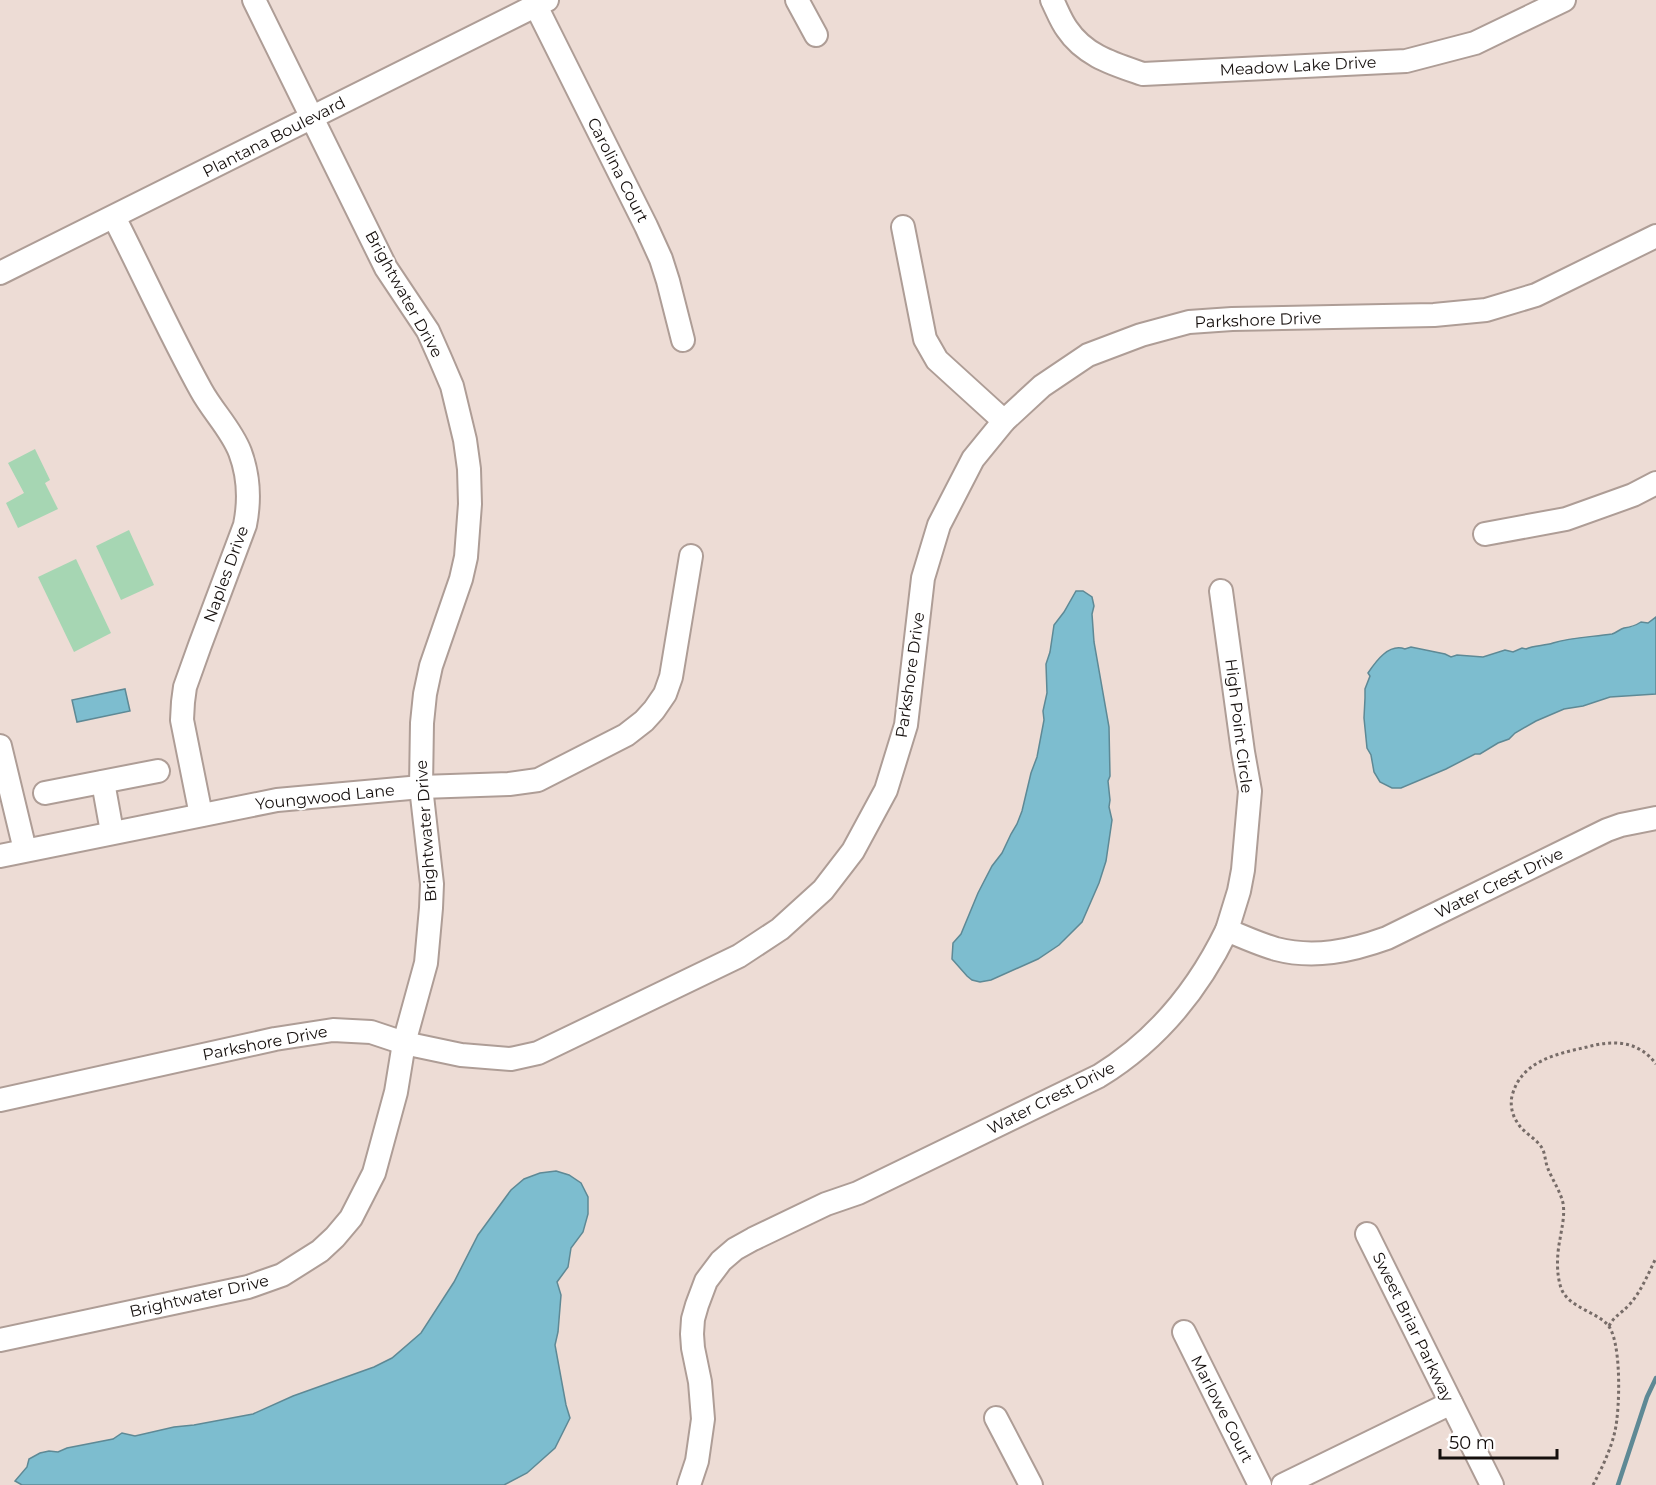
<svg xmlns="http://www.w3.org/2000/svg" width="1656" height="1485" font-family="Montserrat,sans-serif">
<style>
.green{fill:#a6d6b3}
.water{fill:#7dbdcf;stroke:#5e8995;stroke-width:1.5}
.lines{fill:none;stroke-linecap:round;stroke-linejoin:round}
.stream{stroke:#5e8995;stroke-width:4.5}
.minor-casing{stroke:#ae9d96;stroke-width:26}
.path{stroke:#776c68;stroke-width:3;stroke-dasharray:3 3;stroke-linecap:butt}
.minor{stroke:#fff;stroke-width:22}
.labels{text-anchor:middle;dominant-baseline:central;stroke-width:4.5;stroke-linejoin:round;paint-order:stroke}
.street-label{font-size:16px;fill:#150f0d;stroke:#fff}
</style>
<rect width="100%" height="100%" fill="#eddcd5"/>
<!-- green -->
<g class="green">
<path d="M35,449l15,31 -5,3 13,26 -40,19 -12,-25 18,-10 -16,-30z"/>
<path d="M129,530l25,55 -33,15 -25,-54z"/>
<path d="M76,559l35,74 -37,19 -36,-75z"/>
</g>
<!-- water -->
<g class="water">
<path d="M1076,591h7l9,6 2,9 -2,8 2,28 15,85 1,49 -2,5 2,19 -1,7 3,13 -6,41 -7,22 -17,39 -23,23 -21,14 -47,21 -11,2 -8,-2 -5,-4 -15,-17 1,-16 8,-9 17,-41 14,-27 10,-13 9,-19 6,-10 5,-13 9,-38 6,-16 7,-37 -1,-9 4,-18 -1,-29 4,-12 4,-27 10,-13z"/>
<path d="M1656,617v77l-46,3 -27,9 -19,3 -28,12 -21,12 -6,6 -11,4 -18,11h-5l-29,15 -45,19h-9l-12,-6 -6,-10 -3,-17 -4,-7 -3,-30 1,-20v-9l5,-13 -2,-3c8,-12 21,-30 37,-24l6,-2 34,7 6,3 6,-2 26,2 22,-7 8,2 9,-4 4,1c8,-4 18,-3 27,-6 19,-6 40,-6 59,-9 4,-1 8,-5 12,-6 7,-1 11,-2 17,-6l7,1z"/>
<path d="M125,689l5,22 -53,11 -5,-22z"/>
<path d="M556,1171l13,4 12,8 7,14v17l-5,18 -12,16 -3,19 -11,15 4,13 -3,37 -3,13 11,60 4,13 -15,30 -28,25 -23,12h-482l-7,-4 12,-14 2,-8 11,-6 9,-2 9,1 9,-4 46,-9 9,-6 13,3 39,-9 20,-2 59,-11 40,-18 81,-29 18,-9 29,-25 33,-51 24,-47 33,-45 13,-11 16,-6z"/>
</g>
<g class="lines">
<!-- stream -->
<path class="stream" d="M1618,1485l29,-88 9,-19"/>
<defs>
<g id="minor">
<path d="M797,0l19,35"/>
<path d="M1052,0c5,10 9,21 15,29 18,27 47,35 76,45l263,-13 69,-18 89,-43"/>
<path d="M536,6l110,220 15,33 7,22 15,59"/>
<path d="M114,217c29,57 56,117 87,173 12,22 30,39 39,62 9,24 10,48 5,73l-45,120 -15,42 -2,15 -1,18 19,95"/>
<path d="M903,227l22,112 12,21 67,61"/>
<path d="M0,273l547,-273"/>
<path d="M1485,534l81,-15 67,-24 23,-12"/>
<path d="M1221,591l22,161 7,39 -7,79 -4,21 -12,39"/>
<path d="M0,746l25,104"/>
<path d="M103,782l9,50"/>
<path d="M45,793l113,-22"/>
<path d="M0,856l277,-56 144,-13 88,-3 29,-4 88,-45 18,-14 10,-11 11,-16 6,-17 20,-121"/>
<path d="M0,1100l275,-61 58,-9 38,2 33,11 57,12 50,4 27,-6 201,-97 41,-27 43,-39 30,-39 33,-61 20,-65 17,-147 16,-53 34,-66 31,-38 38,-35 46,-31 53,-20 48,-13 43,-3 202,-4 52,-5 50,-15 120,-59"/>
<path d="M1367,1234l125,251"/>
<path d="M1184,1332l76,153"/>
<path d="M0,1340l248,-53 34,-12 38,-24 15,-14 16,-19 23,-45 22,-81 8,-49 22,-80 5,-55 1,-24 -11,-97 1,-64 3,-29 6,-28 30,-87 5,-22 4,-53 -1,-35 -4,-29 -13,-54 -12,-28 -12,-27 -42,-63 -132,-268"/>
<path d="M996,1418l35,67"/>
<path d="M689,1485l8,-24 6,-42 -3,-37 -7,-34 -1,-14 1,-15 4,-14 9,-24 15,-20 14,-12 18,-10 73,-35 32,-11 241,-117c57,-35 99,-86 128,-146 16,7 32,14 49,19 38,10 75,2 111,-11l220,-108 14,-5 35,-7"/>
<path d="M1283,1485l168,-82"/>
</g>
</defs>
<!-- minor casing -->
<use href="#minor" class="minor-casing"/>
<!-- path -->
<g class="path">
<path d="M1609,1326c6,-11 12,-12 20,-21 12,-13 19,-31 27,-47"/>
<path d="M1593,1485c9,-17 18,-36 22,-54 5,-22 7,-92 -8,-107 -13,-13 -39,-17 -46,-36 -5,-15 -4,-34 -1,-49 2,-12 5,-24 3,-36 -3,-13 -12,-25 -16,-37 -2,-6 -2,-13 -5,-18 -6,-10 -19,-15 -25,-26 -5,-7 -7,-18 -5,-26 9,-35 44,-42 75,-49 26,-7 51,-7 69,17"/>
</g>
<!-- minor -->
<use href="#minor" class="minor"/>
</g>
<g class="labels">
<!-- street labels -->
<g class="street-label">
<text transform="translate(1298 66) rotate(-3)">Meadow Lake Drive</text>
<text transform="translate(274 137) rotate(-27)">Plantana Boulevard</text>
<text transform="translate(618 170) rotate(63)">Carolina Court</text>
<text transform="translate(404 294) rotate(61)">Brightwater Drive</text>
<text transform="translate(1258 320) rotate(-2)">Parkshore Drive</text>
<text transform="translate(226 574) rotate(-70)">Naples Drive</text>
<text transform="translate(910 675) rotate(-82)">Parkshore Drive</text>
<text transform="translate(1239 726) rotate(83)">High Point Circle</text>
<text transform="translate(325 797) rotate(-6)">Youngwood Lane</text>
<text transform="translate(426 831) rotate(-94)">Brightwater Drive</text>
<text transform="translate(1499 883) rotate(-26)">Water Crest Drive</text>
<text transform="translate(265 1043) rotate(-11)">Parkshore Drive</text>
<text transform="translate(1051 1098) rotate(-27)">Water Crest Drive</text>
<text transform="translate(199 1296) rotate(-13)">Brightwater Drive</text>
<text transform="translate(1413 1327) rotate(64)">Sweet Briar Parkway</text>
<text transform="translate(1222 1409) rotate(63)">Marlowe Court</text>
</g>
</g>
<!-- scale -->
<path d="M1440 1449v9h117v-9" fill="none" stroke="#150f0d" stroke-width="3"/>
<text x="1449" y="1449" font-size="18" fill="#150f0d" stroke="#ffffff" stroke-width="4.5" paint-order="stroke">50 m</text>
</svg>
